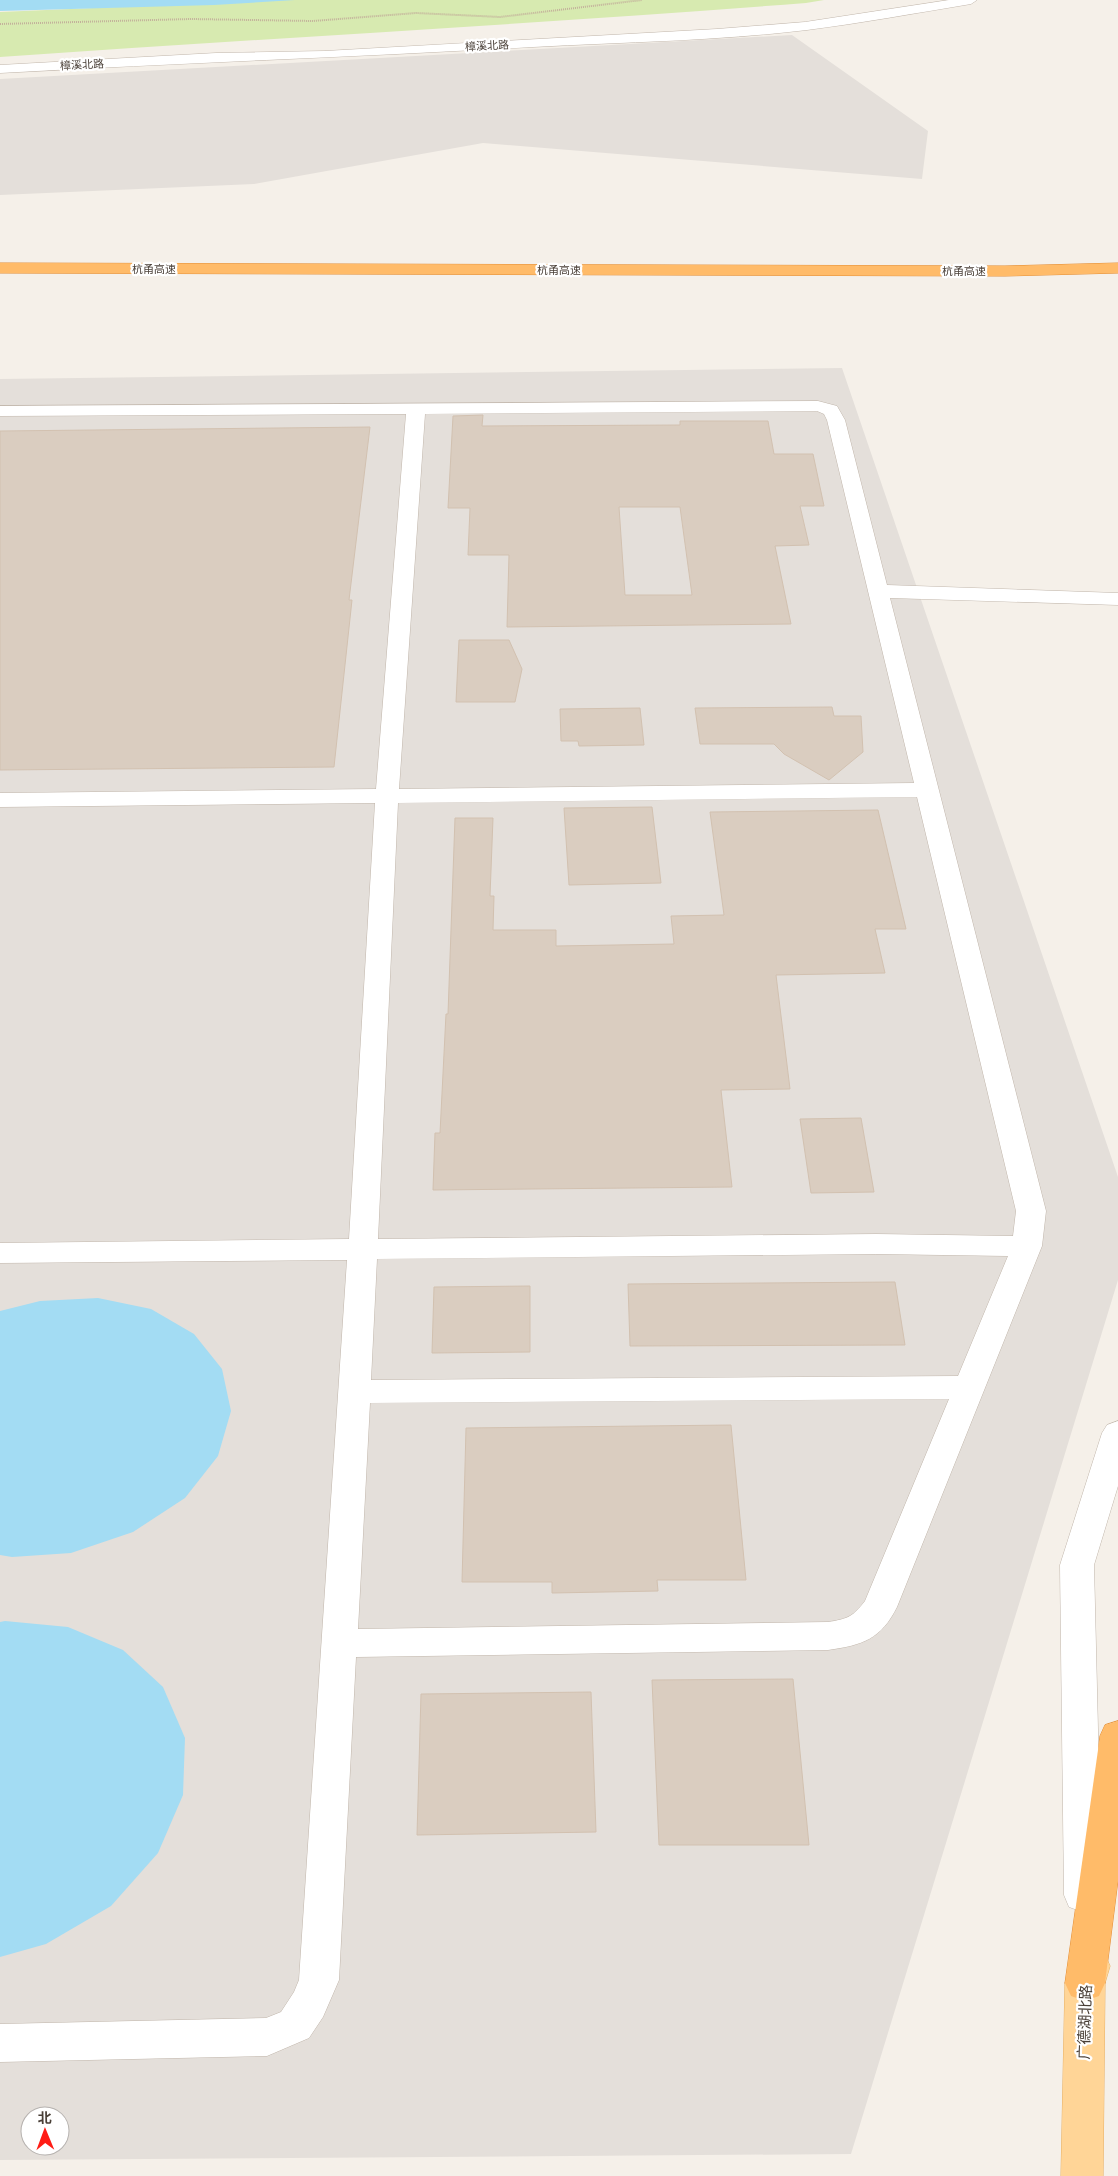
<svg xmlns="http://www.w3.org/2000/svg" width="1118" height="2176" font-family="'Work Sans','Noto Sans SC',sans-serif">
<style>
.industrial{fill:#e4dfda;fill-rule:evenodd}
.green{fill:#d7eab0}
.water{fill:#a3dcf3}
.building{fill:#dacdc0;stroke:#d2c1b0;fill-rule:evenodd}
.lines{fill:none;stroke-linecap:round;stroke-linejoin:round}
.minor-casing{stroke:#c1b6ab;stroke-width:1}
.major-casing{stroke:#e8b063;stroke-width:1}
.highway-casing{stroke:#e38d34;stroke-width:1}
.path{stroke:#c3b09b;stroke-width:2;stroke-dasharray:1 1;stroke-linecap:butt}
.minor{fill:#fff;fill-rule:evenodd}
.major{fill:#ffd597;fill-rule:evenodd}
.highway{fill:#ffbb69;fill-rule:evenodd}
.labels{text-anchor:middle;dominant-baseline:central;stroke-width:4.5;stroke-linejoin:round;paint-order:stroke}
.far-street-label{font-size:11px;fill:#493f37;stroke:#fff}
.near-street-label{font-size:15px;fill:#493f37;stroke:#fff}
</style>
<rect width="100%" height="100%" fill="#f5f0e9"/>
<!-- industrial -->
<g class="industrial">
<path d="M792,35l136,96 -6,48 -439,-36 -229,41 -254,11v-116z"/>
<path d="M842,368l276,809v103l-267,874 -851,6v-1781zM30,2116h30v30h-30z"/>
</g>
<!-- green -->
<path class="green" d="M281,0h543l-18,3c-269,21 -538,35 -806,54v-45z"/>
<!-- water -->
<g class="water">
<path d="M0,0h295l-81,5 -214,6z"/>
<path d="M98,1298l53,11 43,25 28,35 9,42 -13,45 -33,42 -52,34 -62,21 -59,4 -12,-2v-244l40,-10z"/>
<path d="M5,1621l63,6 55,23 40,37 22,51 -2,57 -25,58 -47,53 -65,38 -46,13v-335z"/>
</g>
<!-- building -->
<g class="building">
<path d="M483,415l-1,11 198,-1v-4h88l6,33h39l11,52h-24l9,39 -34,1 16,78 -284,3 2,-72h-41l2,-47h-22l5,-92zM619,507h61l12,88h-67z"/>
<path d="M370,427l-21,173h3l-18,167 -334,3v-339z"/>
<path d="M459,640h50l13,29 -7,33h-59z"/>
<path d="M832,707l2,9h27l2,36 -34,28 -45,-26 -10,-10h-74l-5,-36z"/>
<path d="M640,708l4,37 -65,1 -1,-5h-17l-1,-32z"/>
<path d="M652,807l9,76 -92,2 -5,-77z"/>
<path d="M878,810l28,119h-31l10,44 -109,2 14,114 -69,1 11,97 -299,3 2,-57h5l6,-119h2l7,-196h38l-3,78h4l-1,34h63v16l118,-2 -3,-28 53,-1 -14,-103z"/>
<path d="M861,1118l13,74 -63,1 -11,-74z"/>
<path d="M895,1282l10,63 -275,1 -2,-62z"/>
<path d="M530,1286v66l-98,1 2,-66z"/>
<path d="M731,1425l15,155h-89l1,11 -106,2v-11h-90l4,-154z"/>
<path d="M793,1679l16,166h-150l-7,-165z"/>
<path d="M591,1692l5,140 -179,3 4,-141z"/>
</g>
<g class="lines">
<defs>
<g id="minor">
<path d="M949,0h28l-6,4c-55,9 -109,19 -164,26 -91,11 -183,12 -274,17 -178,10 -355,16 -533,26v-8l216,-12 109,-2 392,-22 88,-7z"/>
<path d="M818,401l19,5 8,14 42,165 231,8v12l-228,-7 156,613 -4,35 -145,361c-16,32 -34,38 -69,43l-472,7 -17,323 -16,37 -14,21 -42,18 -267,6v-38l266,-6 15,-6 13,-20 5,-12 48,-720 -347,3v-20l349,-4 26,-436 -375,4v-14l376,-4 30,-375 -406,2v-10zM817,411l7,3 3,6 87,363 -515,6 26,-375zM917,797l99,414 -3,25 -137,-2 -498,5 20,-436zM876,1254l132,2 -50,120 -587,4 6,-121zM949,1399l-84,202c-12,16 -18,18 -37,21l-470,7 12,-226z"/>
<path d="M1118,1421v65l-24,79 8,330 -5,12 -14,5 -14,-5 -5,-12 -4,-330 42,-132 5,-8z"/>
</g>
<path id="major" d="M1090,1948l14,5 6,13 -5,17 -2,193h-42l4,-193 11,-30z"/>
<g id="highway">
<path d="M0,263l1005,3 113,-3v10l-113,3 -1005,-3z"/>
<path d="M1118,1721v159l-13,103 -6,13 -14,5 -14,-5 -6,-13 35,-247 5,-11z"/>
</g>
</defs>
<!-- minor casing -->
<use href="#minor" class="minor-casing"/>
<!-- major casing -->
<use href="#major" class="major-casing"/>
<!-- highway casing -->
<use href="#highway" class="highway-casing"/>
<!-- path -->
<path class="path" d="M0,24l191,-5 122,2 103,-8 84,4 142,-17"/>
<!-- minor -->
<use href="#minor" class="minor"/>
<!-- major -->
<use href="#major" class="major"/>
<!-- highway -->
<use href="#highway" class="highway"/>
</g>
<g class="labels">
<!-- far-street labels -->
<g class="far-street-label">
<text transform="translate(487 46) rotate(-3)">樟溪北路</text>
<text transform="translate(82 65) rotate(-3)">樟溪北路</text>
<text x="154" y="269">杭甬高速</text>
<text x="559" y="270">杭甬高速</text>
<text x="964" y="271">杭甬高速</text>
</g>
<!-- near-street labels -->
<g class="near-street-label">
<text transform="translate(1085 2022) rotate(-88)">广德湖北路</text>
</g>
</g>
<!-- north arrow -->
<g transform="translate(45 2131) rotate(359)"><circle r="24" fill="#ffffff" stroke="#b6b2af"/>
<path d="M0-4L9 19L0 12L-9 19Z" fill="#ff1c15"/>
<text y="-8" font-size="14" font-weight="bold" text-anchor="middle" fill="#493f37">北</text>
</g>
</svg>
